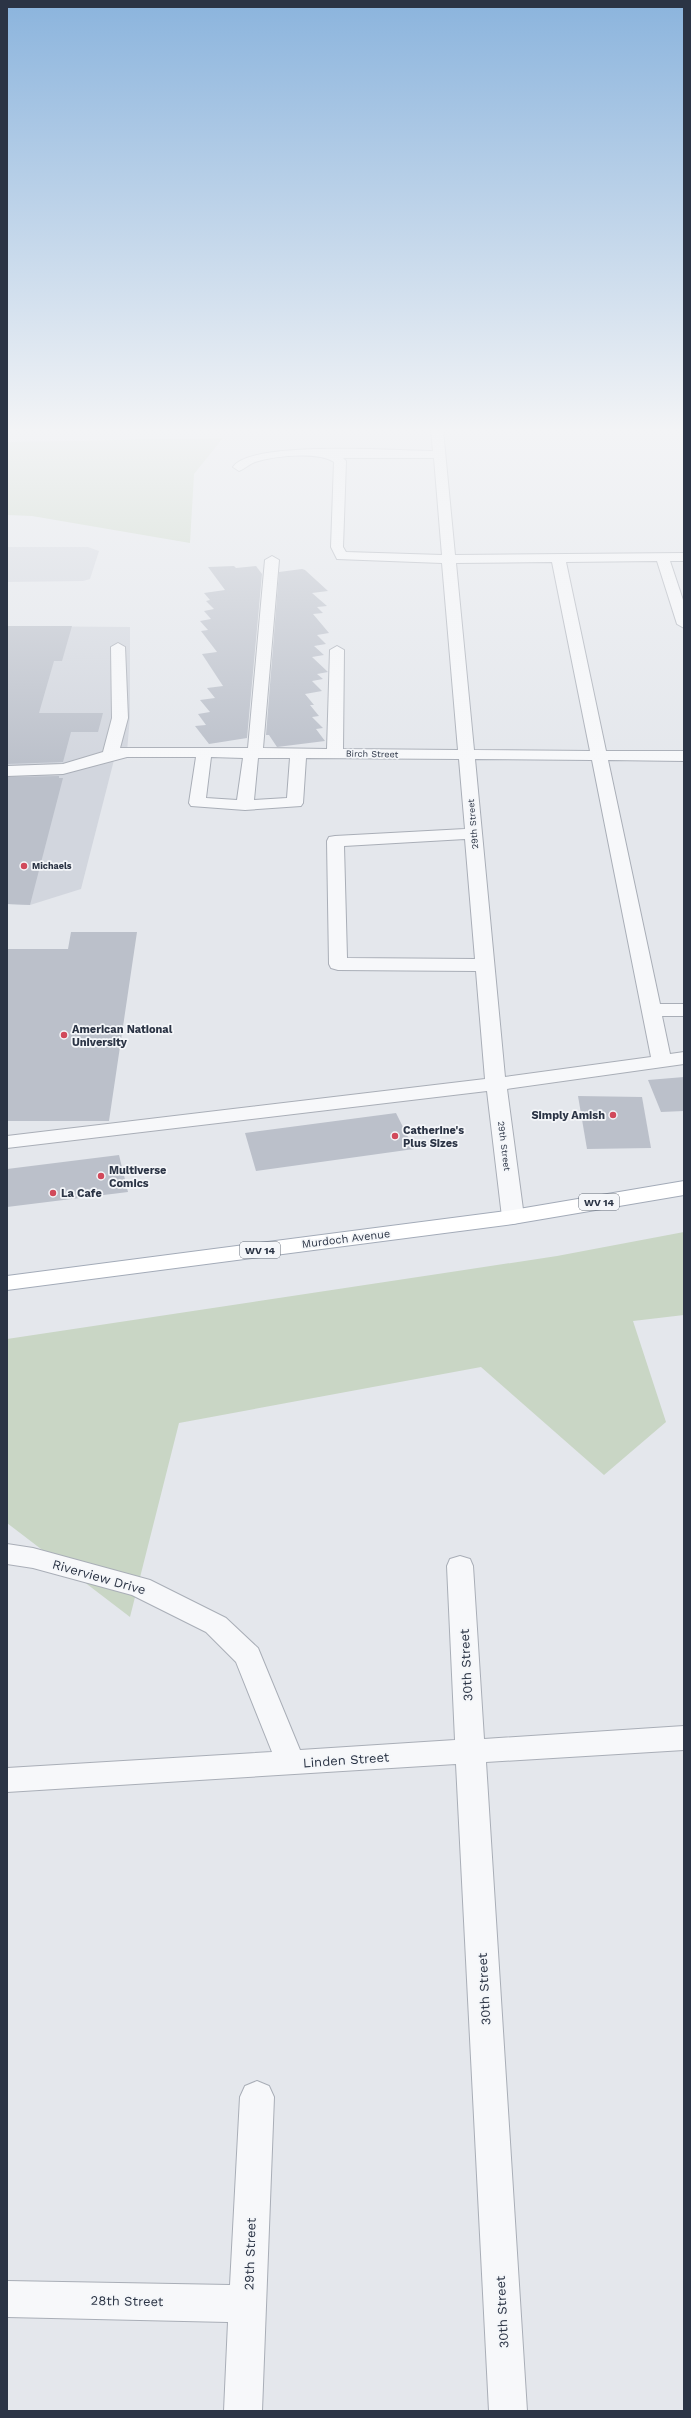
<svg xmlns="http://www.w3.org/2000/svg" width="691" height="2418" font-family="'Work Sans',sans-serif">
<style>
.built{fill:#d2d6de}
.green{fill:#c9d6c5}
.building{fill:#bbc0ca}
.lines{fill:none;stroke-linecap:round;stroke-linejoin:round}
.minor-casing{stroke:#a9aeb7;stroke-width:2}
.major-casing{stroke:#a3abb8;stroke-width:2}
.minor{fill:#f7f8fa;fill-rule:evenodd}
.major{fill:#fff;fill-rule:evenodd}
.poi-dot{fill:#d1495b;stroke:#f4f6f9;stroke-width:1.5}
.labels{text-anchor:middle;dominant-baseline:central;stroke-width:3.5;stroke-linejoin:round;paint-order:stroke}
.far-street-label{font-size:9px;fill:#2b3445;stroke:#f4f6f9}
.far-poi-label{font-size:9px;font-weight:bold;fill:#2b3445;stroke:#f4f6f9;text-anchor:start}
.shield{fill:#f4f6f9;stroke:#676e7b;stroke-width:1}
.shield-label{font-size:10px;font-weight:bold;fill:#2b3445}
.poi-label{font-size:11px;font-weight:bold;fill:#2b3445;stroke:#f4f6f9;text-anchor:start}
.street-label{font-size:11px;fill:#2b3445;stroke:#f4f6f9}
.near-street-label{font-size:13px;fill:#2b3445;stroke:#f4f6f9}
</style>
<rect width="100%" height="100%" fill="#e4e7ec"/>
<!-- built -->
<g class="built">
<path d="M7,547h81l11,4 -9,28 -7,2 -76,1z"/>
<path d="M7,626l123,1v89l-3,36 -13,8 -33,129 -51,16 -23,-1z"/>
</g>
<!-- green -->
<g class="green">
<path d="M223,438l-29,36 -4,69 -158,-27 -25,-1v-73z"/>
<path d="M684,1232v83l-51,6 33,101 -62,53 -123,-108 -302,56 -49,194 -123,-94v-184l550,-83z"/>
</g>
<!-- building -->
<g class="building">
<path d="M234,566l2,2 20,-2 6,8 -15,164 -38,6 -14,-18 11,-1 -8,-11 12,-2 -10,-12 15,-2 -8,-10 16,-2 -21,-32 15,-2 -16,-21 7,-1 -8,-9 11,-2 -7,-8 10,-2 -8,-8 4,-1 -6,-7 21,-3 -17,-23z"/>
<path d="M302,569l3,1 23,21 -16,2 15,13 -10,1 6,6 -10,1 16,19 -12,2 9,9 -12,2 10,9 -12,2 16,15 -11,2 6,5 -11,2 10,10 -17,3 9,11h-4l9,11 -7,1 11,11 -7,1 9,12 -48,6 -8,-12h-3l13,-163z"/>
<path d="M7,626h65l-10,35h-8l-15,52h64l-5,19h-27l-8,30 -56,2z"/>
<path d="M59,776v2h4l-33,127 -23,-1v-127z"/>
<path d="M71,932h66l-28,189h-102v-172h61z"/>
<path d="M684,1077v34l-23,1 -13,-32z"/>
<path d="M578,1096l64,1 9,51 -64,1z"/>
<path d="M396,1113l18,36 -158,22 -11,-38z"/>
<path d="M119,1155l9,37 -121,15v-38z"/>
</g>
<g class="lines">
<defs>
<g id="minor">
<path d="M431,430h12l12,125 229,-2v8h-14l14,42v25l-7,-4 -20,-63 -91,1 40,189h78v10l-76,-1 52,244h24v12h-22l8,38 14,-2v12l-177,25 17,128 -3,5 -8,2 -8,-2 -3,-5 -15,-126 -480,57v-12l478,-57 -9,-108 -138,-1 -7,-2 -2,-4 -2,-123 2,-4 6,-1 130,-7 -6,-70 -153,-1 -3,45 -2,3 -56,4 -54,-4 -2,-3 7,-46h-69l-64,17 -56,2v-10l56,-2 40,-12 9,-34 -1,-71 7,-4 7,4 3,71 -8,30h128l17,-188 7,-4 7,4 -16,188 64,1 3,-99 7,-4 7,4 -1,99 115,1 -16,-187 -105,-4 -6,-12 3,-85c-17,-11 -60,-6 -79,0 -6,2 -10,7 -16,9l-6,-4c18,-27 164,-16 200,-16zM343,458h91l8,97 -96,-3 -3,-5 3,-86zM552,562l38,189 -116,-1 -18,-187zM211,757l32,1 -6,42 -31,-2zM258,758h32l-3,40 -33,2zM475,759l117,1 59,297 -146,20zM465,839l10,120 -128,-1 -3,-112z"/>
<path d="M7,1544l26,4 117,32 76,38 32,30 42,102 155,-10 -8,-174 3,-7 10,-3 10,3 3,7 11,173 200,-13v24l-198,12 41,649h-38l-33,-647 -449,28v-24l265,-16 -36,-90 -30,-30 -74,-37 -99,-27 -26,-4z"/>
<path d="M257,2081l12,5 5,11 -12,314h-38l4,-89 -221,-5v-36l223,4 10,-188 5,-11z"/>
</g>
<path id="major" d="M684,1181v14l-171,29 -506,66v-14l506,-66z"/>
</defs>
<!-- minor casing -->
<use href="#minor" class="minor-casing"/>
<!-- major casing -->
<use href="#major" class="major-casing"/>
<!-- minor -->
<use href="#minor" class="minor"/>
<!-- major -->
<use href="#major" class="major"/>
</g>
<!-- sky -->
<linearGradient id="sky" x2="0" y2="1"><stop stop-color="#8bb4dd"/><stop offset="0.56" stop-color="#f3f4f6"/><stop offset="1" stop-color="#f3f4f6" stop-opacity="0"/></linearGradient>
<rect width="691" height="769" fill="url(#sky)"/>
<!-- markers -->
<g class="poi-dot">
<circle cx="24" cy="866" r="4"/>
<circle cx="64" cy="1035" r="4"/>
<circle cx="613" cy="1115" r="4"/>
<circle cx="395" cy="1136" r="4"/>
<circle cx="101" cy="1176" r="4"/>
<circle cx="53" cy="1193" r="4"/>
</g>
<g class="labels">
<!-- far-street labels -->
<g class="far-street-label">
<text transform="translate(372 754) rotate(1)">Birch Street</text>
<text transform="translate(473 824) rotate(-95)">29th Street</text>
<text transform="translate(504 1146) rotate(83)">29th Street</text>
</g>
<!-- far-poi labels -->
<g class="far-poi-label">
<text x="32" y="866">Michaels</text>
</g>
<!-- shield labels -->
<g class="shield">
<rect x="579" y="1194" width="40" height="16" rx="3"/>
<rect x="240" y="1242" width="40" height="16" rx="3"/>
</g>
<g class="shield-label">
<text x="599" y="1202">WV 14</text>
<text x="260" y="1250">WV 14</text>
</g>
<!-- poi labels -->
<g class="poi-label">
<text x="72" y="1029">American National<tspan x="72" dy="13">University</tspan></text>
<text x="605" y="1115" text-anchor="end">Simply Amish</text>
<text x="403" y="1130">Catherine's<tspan x="403" dy="13">Plus Sizes</tspan></text>
<text x="109" y="1170">Multiverse<tspan x="109" dy="13">Comics</tspan></text>
<text x="61" y="1193">La Cafe</text>
</g>
<!-- street labels -->
<g class="street-label">
<text transform="translate(346 1239) rotate(-7)">Murdoch Avenue</text>
</g>
<!-- near-street labels -->
<g class="near-street-label">
<text transform="translate(99 1577) rotate(16)">Riverview Drive</text>
<text transform="translate(466 1665) rotate(-93)">30th Street</text>
<text transform="translate(346 1760) rotate(-4)">Linden Street</text>
<text transform="translate(484 1989) rotate(-93)">30th Street</text>
<text transform="translate(250 2254) rotate(-88)">29th Street</text>
<text transform="translate(127 2301) rotate(1)">28th Street</text>
<text transform="translate(502 2312) rotate(-93)">30th Street</text>
</g>
</g>
<!-- border -->
<rect width="691" height="2418" fill="none" stroke="#2b3445" stroke-width="16"/>
</svg>
